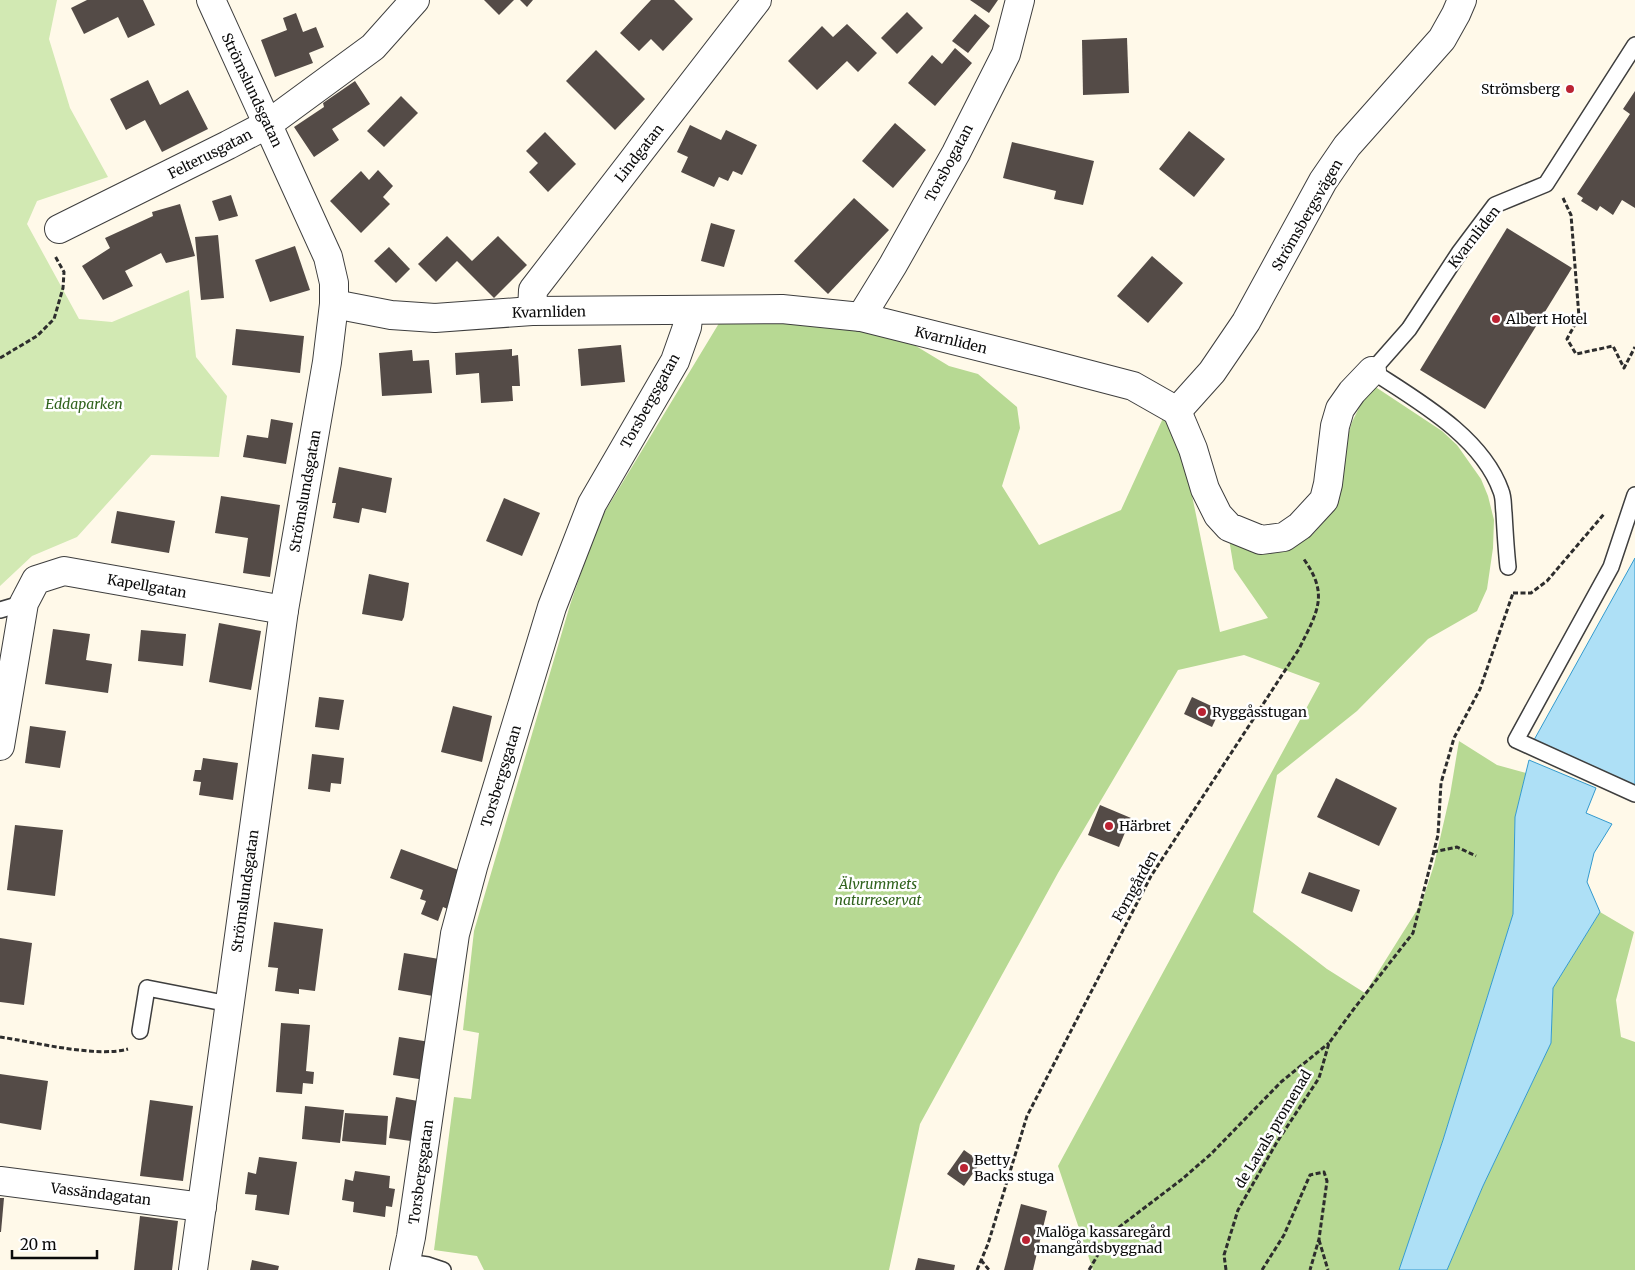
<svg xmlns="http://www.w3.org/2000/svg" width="1635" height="1270" font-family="Merriweather,serif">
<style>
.green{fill:#d2e9b3}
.forest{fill:#b7d993}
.water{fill:#aee0f6;stroke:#349ace}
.building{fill:#544b47}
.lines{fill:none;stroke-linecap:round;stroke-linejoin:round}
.lane-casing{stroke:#3e3e3e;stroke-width:18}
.street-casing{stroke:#3e3e3e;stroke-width:30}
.path{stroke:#2d2d2d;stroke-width:3;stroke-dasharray:5 2.5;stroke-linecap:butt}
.lane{stroke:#fff;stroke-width:15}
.street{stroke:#fff;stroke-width:28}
.poi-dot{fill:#bb2333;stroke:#fff;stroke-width:2}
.labels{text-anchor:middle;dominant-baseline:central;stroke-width:5;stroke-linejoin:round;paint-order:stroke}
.poi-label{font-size:14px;fill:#0b0b0b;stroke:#fff;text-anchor:start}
.street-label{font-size:14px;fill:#0b0b0b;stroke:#fff}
.park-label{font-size:14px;font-style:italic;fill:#2f621c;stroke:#fff}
</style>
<rect width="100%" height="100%" fill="#fff9e9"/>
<!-- green -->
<path class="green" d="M0,0h57l-8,39 21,69 38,69 -71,24 -10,23 52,95 33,3 77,-32 7,67 31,39 -8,61 -68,-2 -74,82 -45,19 -32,30z"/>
<!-- forest -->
<g class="forest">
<path d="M724,315l142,16 45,12 38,23 29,8 39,33 3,21 -18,58 37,59 82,-35 43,-94 22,50 34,166 48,-14 -34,-49 -6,-36 62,11 22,-9 16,-18 3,-27 21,-68 12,-24 10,-12 68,45 15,14 24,34 7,17 6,24 -1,28 -6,41 -10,22 -49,28 -71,72 -80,64 -24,137 74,57 38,24 57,-91 12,-37 16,-70 9,-54 38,24 29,8 -11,44 -2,97 -70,226 -44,130h-306l-35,-104 262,-483 -76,-28 -66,15 -120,203 -138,251 -31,146h-405l-7,-14 -43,-6 20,-153 17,2 8,-66 -16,-3 11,-99 96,-326 28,-82z"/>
<path d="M1600,912l34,20 -18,68 5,37 14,5v228h-188l36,-84 68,-143 2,-55z"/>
</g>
<!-- water -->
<g class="water">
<path d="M1635,558v230l-101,-48z"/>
<path d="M1529,760l67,28 -10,25 26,11 -18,29 -7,29 13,30 -47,76 -2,55 -68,143 -36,84h-48l44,-130 70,-226 2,-97z"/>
</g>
<!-- building -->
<g class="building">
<path d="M87,0h56l12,25 -27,13 -10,-21 -34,17 -13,-26z"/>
<path d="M484,0h30l-15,15z"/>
<path d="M520,0h13l-6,7z"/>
<path d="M651,0h23l19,19 -30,32 -12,-12 -12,12 -19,-18z"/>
<path d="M970,0h28l-9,13z"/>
<path d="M907,12l16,16 -26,26 -16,-16z"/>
<path d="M296,13l7,19 13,-5 8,20 -15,6 4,10 -38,14 -14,-37 26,-10 -4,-12z"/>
<path d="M975,14l15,12 -22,27 -16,-12z"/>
<path d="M847,24l30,29 -19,19 -11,-11 -30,29 -29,-29 34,-35 11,11z"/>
<path d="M1127,38l2,55 -46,2 -1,-55z"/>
<path d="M955,48l17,15 -37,43 -27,-23 24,-28 10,9z"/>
<path d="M596,50l49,49 -30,31 -49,-49z"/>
<path d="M148,80l12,25 28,-15 20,39 -46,23 -17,-32 -19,10 -16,-31z"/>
<path d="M355,81l15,23 -38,25 7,11 -25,17 -20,-30 30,-20 -1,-4z"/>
<path d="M1635,91v117l-13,-8 -9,15 -13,-9 -3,5 -16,-10 2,-3 -6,-4 53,-80 -7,-5z"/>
<path d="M401,96l17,17 -34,34 -17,-16z"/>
<path d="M895,123l31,27 -33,38 -31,-27z"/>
<path d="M690,125l31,15 5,-10 31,15 -15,30 -9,-4 -5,10 -9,-4 -5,10 -33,-15 7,-15 -11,-5z"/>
<path d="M1189,131l36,28 -31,38 -35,-28z"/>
<path d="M545,132l31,32 -28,28 -19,-20 9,-9 -12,-12z"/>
<path d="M1012,142l82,19 -11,44 -29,-6 2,-8 -53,-13z"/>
<path d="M378,170l15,16 -10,11 7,7 -29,29 -31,-32 31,-30 8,9z"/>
<path d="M231,195l7,21 -19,5 -7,-20z"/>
<path d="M854,198l35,32 -61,64 -34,-33z"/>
<path d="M180,204l15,52 -29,7 -5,-10 -36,18 8,15 -30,14 -21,-34 28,-18 -5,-10 48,-22 -1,-4z"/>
<path d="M711,223l24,7 -11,37 -23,-6z"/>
<path d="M1507,228l65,40 -87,141 -65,-39z"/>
<path d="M218,235l6,63 -23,2 -6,-63z"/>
<path d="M447,236l25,25 26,-25 29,29 -33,33 -37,-37 -21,21 -18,-18z"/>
<path d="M295,246l15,44 -40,12 -15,-42z"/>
<path d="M389,247l21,22 -14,14 -22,-22z"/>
<path d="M1152,256l31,27 -35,40 -31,-27z"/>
<path d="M236,329l68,7 -4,37 -68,-8z"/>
<path d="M621,345l4,37 -44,4 -3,-37z"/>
<path d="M512,349v7l6,-1 2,31h-8l1,15 -32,2 -2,-30 -23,2 -1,-22z"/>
<path d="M412,350l1,11 16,-1 3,33 -50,3 -3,-43z"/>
<path d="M271,419l22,4 -7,41 -43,-7 4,-22 21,3z"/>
<path d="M339,467l53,11 -6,35 -24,-5 -3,15 -26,-5 3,-15h-4z"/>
<path d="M221,496l59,9 -10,72 -27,-4 5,-35 -33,-5z"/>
<path d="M504,498l36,15 -18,43 -36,-15z"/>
<path d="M117,511l58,10 -6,32 -58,-10z"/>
<path d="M369,574l40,9 -5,34 -2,4 -40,-7z"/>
<path d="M219,623l42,8 -10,59 -42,-8z"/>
<path d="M53,629l37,5 -4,26 26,4 -4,29 -63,-9z"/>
<path d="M141,630l45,4 -3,32 -45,-5z"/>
<path d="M319,697l25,3 -5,30 -24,-3z"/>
<path d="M1192,697l28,13 -8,17 -28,-13z"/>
<path d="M453,706l39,10 -10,46 -41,-10z"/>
<path d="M30,726l36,5 -6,37 -35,-5z"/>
<path d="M312,754l32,4 -3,26 -10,-1 -1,9 -22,-3z"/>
<path d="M203,758l35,5 -5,37 -34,-5 2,-13 -8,-1 2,-11h6z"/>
<path d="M1336,778l61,30 -18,38 -62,-29z"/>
<path d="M1100,805l31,13 -12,29 -31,-12z"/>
<path d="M15,825l48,5 -8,66 -48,-6z"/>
<path d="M401,849l63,23 -14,38 -7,-3 -5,14 -17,-7 5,-13 -6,-2 3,-9 -33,-12z"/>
<path d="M1309,872l51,18 -8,22 -51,-19z"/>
<path d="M274,922l49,7 -8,62 -16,-2v5l-24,-3 3,-23 -10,-1z"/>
<path d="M0,938l32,5 -8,62 -24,-3z"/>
<path d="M404,953l35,6 -6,37 -35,-6z"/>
<path d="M281,1023l29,2 -4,46 8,1 -1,12 -10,-1 -1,11 -26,-2z"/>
<path d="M399,1037l31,5 -5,38 -32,-5z"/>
<path d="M0,1074l48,7 -7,49 -41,-7z"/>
<path d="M396,1097l22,4 -7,40 -22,-3z"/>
<path d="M150,1100l43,6 -10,75 -43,-5z"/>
<path d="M305,1106l39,4 -4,33 -38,-4z"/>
<path d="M345,1113l43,3 -2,29 -44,-4z"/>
<path d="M964,1150l17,12 -17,24 -17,-12z"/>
<path d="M259,1157l38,5 -8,53 -34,-5 2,-15 -12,-1 3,-22 8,2z"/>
<path d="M355,1171l35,5 -1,12 6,1 -3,18 -6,-1 -1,11 -32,-5 1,-10 -12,-2 3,-21 8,2z"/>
<path d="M0,1198h4l-3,34h-1z"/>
<path d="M1021,1204l26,7 -14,59h-29z"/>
<path d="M140,1216l38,5 -6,49h-38z"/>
<path d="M918,1258l37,7 -1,5h-39z"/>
<path d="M252,1260l27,6 -1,4h-28z"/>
</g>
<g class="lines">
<defs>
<g id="lane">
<path d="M1635,495l-24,72 -95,173 119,54"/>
<path d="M1508,567c-2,-18 -3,-36 -4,-54 -1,-7 0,-15 -3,-22 -19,-54 -83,-90 -129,-120l37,-42 50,-76 36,-48 51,-21 89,-139"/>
<path d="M0,610l24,-7"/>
<path d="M140,1031l7,-43 82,16"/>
<path d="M406,1262l22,3 15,5"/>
</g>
<g id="street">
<path d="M59,229l169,-84 40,-21 105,-77 42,-47"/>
<path d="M334,304l57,11 44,3 97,-7 250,-2 79,8 184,46 88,23 44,25 16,38 12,40 13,26 11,12 32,13 23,-3 16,-11 24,-26 4,-16 7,-58 5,-17 12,-17 20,-21"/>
<path d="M532,311l1,-21 224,-290"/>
<path d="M861,317l32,-52 63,-112 50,-99 14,-54"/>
<path d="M1177,411l35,-39 34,-50 77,-141 24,-35 95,-107 14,-25 6,-14"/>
<path d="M0,746l24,-143 12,-23 28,-9 220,39"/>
<path d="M0,1181l202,26"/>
<path d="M193,1270l91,-660 43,-248 7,-58v-21l-6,-26 -117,-257"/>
<path d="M404,1270l7,-33 44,-303 18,-67 79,-260 40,-103 83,-143 12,-34 2,-17"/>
</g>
</defs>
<!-- lane casing -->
<use href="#lane" class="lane-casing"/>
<!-- street casing -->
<use href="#street" class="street-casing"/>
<!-- path -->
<g class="path">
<path d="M1563,198l8,17 8,102 -12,22 9,15 37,-8 11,22 11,-21"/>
<path d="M0,358l37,-22 17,-17 9,-31 1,-16 -9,-16"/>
<path d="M1513,593h18l16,-12 57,-67"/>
<path d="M1433,852l24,-5 19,9"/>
<path d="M0,1037c34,5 97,21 128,12"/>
<path d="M1319,1240l9,30"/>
<path d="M981,1260l8,10"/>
<path d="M977,1270l11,-26 39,-128 124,-240 148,-227c18,-37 31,-54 4,-91"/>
<path d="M1089,1270l21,-36 71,-54 30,-26 70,-72 48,-39"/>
<path d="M1226,1270l-2,-15 14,-45 39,-68 42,-64 10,-35 24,-33 60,-77 25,-98 3,-52 13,-45 26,-49 33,-96"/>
<path d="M1262,1270l22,-35 26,-60 14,-3 3,9 -8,58 -9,31"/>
</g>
<!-- lane -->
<use href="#lane" class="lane"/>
<!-- street -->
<use href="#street" class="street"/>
</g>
<!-- markers -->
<g class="poi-dot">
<circle cx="1570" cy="89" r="5"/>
<circle cx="1496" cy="319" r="5"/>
<circle cx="1202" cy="712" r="5"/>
<circle cx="1109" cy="826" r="5"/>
<circle cx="964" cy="1168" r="5"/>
<circle cx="1026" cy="1240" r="5"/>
</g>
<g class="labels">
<!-- poi labels -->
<g class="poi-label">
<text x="1560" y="89" text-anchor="end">Strömsberg</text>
<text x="1506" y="319">Albert Hotel</text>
<text x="1212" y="712">Ryggåsstugan</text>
<text x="1119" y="826">Härbret</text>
<text x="974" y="1160">Betty<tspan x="974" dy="16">Backs stuga</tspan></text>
<text x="1036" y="1232">Malöga kassaregård<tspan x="1036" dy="16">mangårdsbyggnad</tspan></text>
</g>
<!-- street labels -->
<g class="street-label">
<text transform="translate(252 90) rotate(65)">Strömslundsgatan</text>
<text transform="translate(639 153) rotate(-52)">Lindgatan</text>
<text transform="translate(210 154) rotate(-27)">Felterusgatan</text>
<text transform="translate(949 163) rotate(-62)">Torsbogatan</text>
<text transform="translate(1307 215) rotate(-60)">Strömsbergsvägen</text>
<text transform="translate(1474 237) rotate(-52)">Kvarnliden</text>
<text transform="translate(549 312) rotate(-1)">Kvarnliden</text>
<text transform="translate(951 340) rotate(14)">Kvarnliden</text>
<text transform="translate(650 401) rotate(-61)">Torsbergsgatan</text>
<text transform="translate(305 491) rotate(-80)">Strömslundsgatan</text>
<text transform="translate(147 586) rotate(10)">Kapellgatan</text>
<text transform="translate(501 776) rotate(-73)">Torsbergsgatan</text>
<text transform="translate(1135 886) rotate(-61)">Forngården</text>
<text transform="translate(245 891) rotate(-82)">Strömslundsgatan</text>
<text transform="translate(1273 1129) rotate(-59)">de Lavals promenad</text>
<text transform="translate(421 1172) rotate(-82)">Torsbergsgatan</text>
<text transform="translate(101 1194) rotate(7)">Vassändagatan</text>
</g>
<!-- park labels -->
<g class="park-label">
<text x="84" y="404">Eddaparken</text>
<text x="878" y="884">Älvrummets<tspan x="878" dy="16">naturreservat</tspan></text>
</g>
</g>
<!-- scale -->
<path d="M12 1250v8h85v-8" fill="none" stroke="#0b0b0b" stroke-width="2.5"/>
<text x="20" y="1250" font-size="15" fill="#0b0b0b" stroke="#ffffff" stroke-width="4" paint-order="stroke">20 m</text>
</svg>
